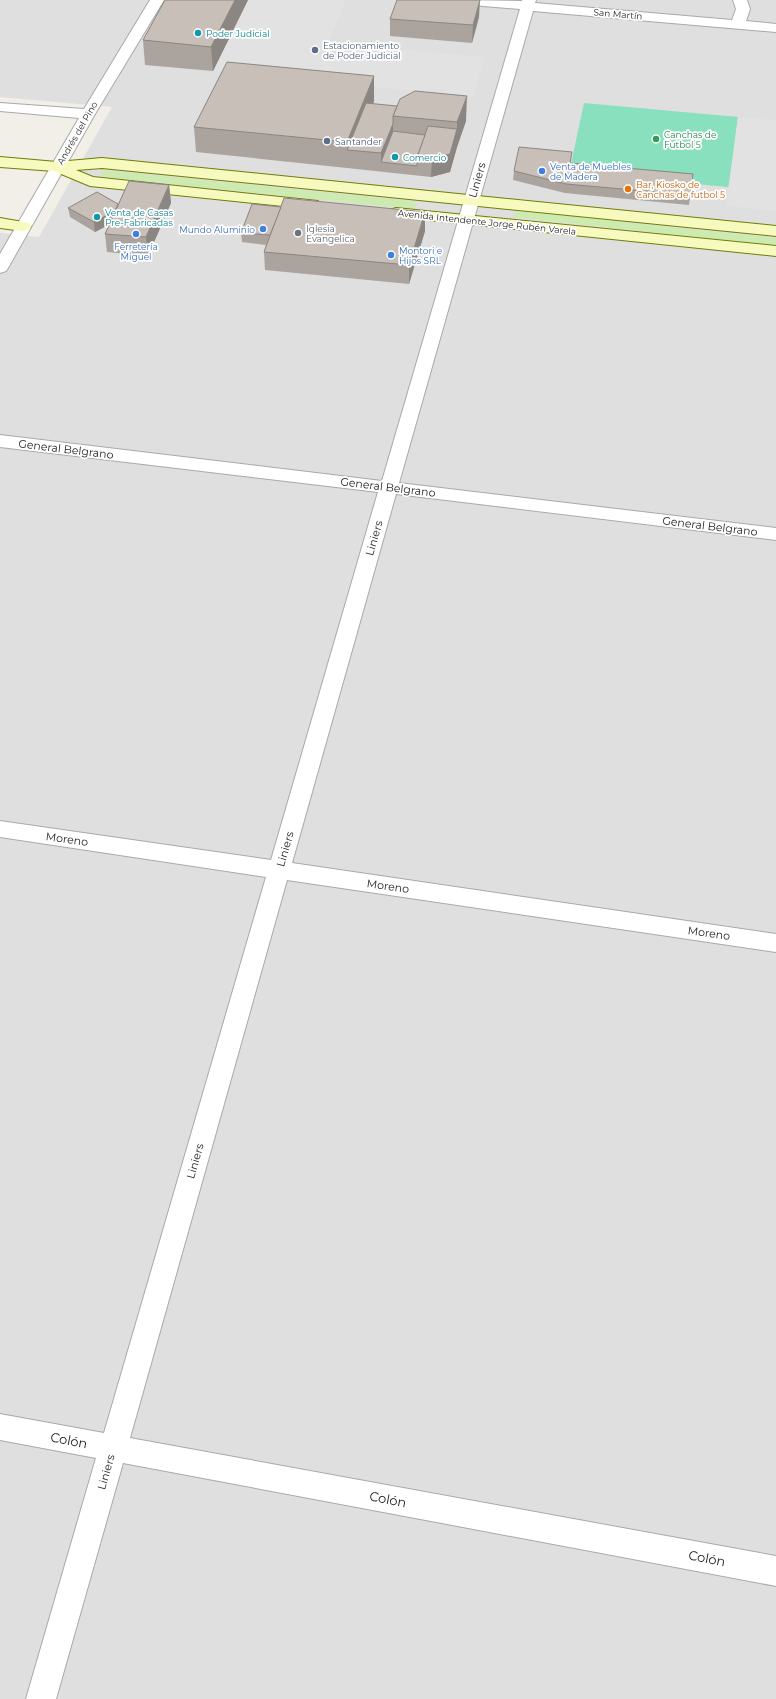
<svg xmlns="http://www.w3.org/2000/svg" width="776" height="1699" font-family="Montserrat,sans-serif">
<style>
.residential{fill:#e0dfdf}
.grass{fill:#cdebb0}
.pitch{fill:#88e0be}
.parking{fill:#e2e2e2}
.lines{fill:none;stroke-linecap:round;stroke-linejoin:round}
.street-casing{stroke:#a9a9a9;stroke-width:2}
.secondary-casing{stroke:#707d05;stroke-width:2}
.street{fill:#fff;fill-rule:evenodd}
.secondary{fill:#f7fabf;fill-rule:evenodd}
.wall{fill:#aba49e}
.shaded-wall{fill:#8b8681}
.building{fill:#c7bfb8;stroke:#8b8681}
.culture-dot{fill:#0f9aa8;stroke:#fff;stroke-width:1.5}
.service-dot{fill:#5c6f8a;stroke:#fff;stroke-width:1.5}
.leisure-dot{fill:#2e9e5b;stroke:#fff;stroke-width:1.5}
.shop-dot{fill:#3f7fe0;stroke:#fff;stroke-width:1.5}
.food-dot{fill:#e8710a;stroke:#fff;stroke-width:1.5}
.worship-dot{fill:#6b7280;stroke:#fff;stroke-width:1.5}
.labels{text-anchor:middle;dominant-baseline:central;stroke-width:3.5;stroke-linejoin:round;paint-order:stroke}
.far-street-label{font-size:9px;fill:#222;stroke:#fff}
.far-culture-label{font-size:9px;fill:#0d838f;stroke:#fff;text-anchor:start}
.far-service-label{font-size:9px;fill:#4e5e75;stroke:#fff;text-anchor:start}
.far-leisure-label{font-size:9px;fill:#27864d;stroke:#fff;text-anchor:start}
.far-shop-label{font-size:9px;fill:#366cbe;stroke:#fff;text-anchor:start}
.far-food-label{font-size:9px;fill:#c56008;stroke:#fff;text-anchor:start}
.far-worship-label{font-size:9px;fill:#5b616d;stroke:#fff;text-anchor:start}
.street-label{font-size:11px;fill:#222;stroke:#fff}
.near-street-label{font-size:13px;fill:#222;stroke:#fff}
</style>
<rect width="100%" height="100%" fill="#f2efe9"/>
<!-- residential -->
<path class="residential" d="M0,0h776v1699h-776v-1466l39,4 73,-130 -112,-10z"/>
<!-- grass -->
<g class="grass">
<path d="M104,170l307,31 5,2 1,3 -8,3 -304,-32 -4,-1v-3z"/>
<path d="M521,211l255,27v8l-262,-29 -1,-3 3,-2z"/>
</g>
<!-- pitch -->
<path class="pitch" d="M584,103l154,14 -9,70 -160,-14z"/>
<!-- parking -->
<g class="parking">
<path d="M248,0h98l-18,43 157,14 -12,40 -260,-26z"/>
<path d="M738,117l38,3v91l-50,-5z"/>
</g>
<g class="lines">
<defs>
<g id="street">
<path d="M150,0h14l-69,114 -87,154 -2,3 -6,2v-19l79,-136 -79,-7v-8l84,6z"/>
<path d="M453,0l69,1v-1h14l-1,3 197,17 4,-11 -3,-9h14l3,9 -4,12 30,3v8l-243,-21 -134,472 377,45v12l-380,-46 -104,369 484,71v18l-489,-72 -157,558 646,118v30l-653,-123 -67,236h-30l70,-241 -96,-18v-26l104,19 162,-556 -266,-40v-16l271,39 107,-368 -378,-45v-12l382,46 138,-472 -60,-5 -5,-1z"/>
</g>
<g id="secondary">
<path d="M0,157l57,5 45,-4 674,68v10l-674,-68 -26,2 17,7 225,24 2,3 -2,3 -6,2 -222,-23 -36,-15 -54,-4z"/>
<path d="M396,208l380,38v10l-386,-40 -2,-3 2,-3z"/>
<path d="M0,218l29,5 2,3 -2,3 -6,2 -23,-3z"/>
</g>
</defs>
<!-- street casing -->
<use href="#street" class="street-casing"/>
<!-- secondary casing -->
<use href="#secondary" class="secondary-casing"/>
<!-- street -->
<use href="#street" class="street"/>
<!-- secondary -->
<use href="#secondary" class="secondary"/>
</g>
<!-- wall -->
<g class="wall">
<path d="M248,0l-35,71 -68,-6 -2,-25z"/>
<path d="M479,17l-7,26 -82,-7v-17z"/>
<path d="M374,76v25l-1,3 93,17 -9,26 -7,25 -19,5 -84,-9 -151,-16 -2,-25z"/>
<path d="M571,163l122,11 -4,31 -124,-12 -52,-13 1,-9z"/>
<path d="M169,185l2,18 -23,53 -41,-4 -2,-18 4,-9 -14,7 -25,-15 -2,-9 50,-4z"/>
<path d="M425,231l-16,53 -144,-14 -1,-18 2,-7 -24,-3 -1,-9z"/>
</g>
<!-- shaded-wall -->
<g class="shaded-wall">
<path d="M235,0h13l-35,71 -2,-24z"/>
<path d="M480,0l-1,17 -7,26 1,-18z"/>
<path d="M374,76v25l-20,49h-7v18v-26z"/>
<path d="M467,96l-1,25 -9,26 -7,25 -19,5 1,-18 25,-30v-7z"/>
<path d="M393,124v17l-12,21v-9z"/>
<path d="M169,185l2,18 -23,53 -2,-19z"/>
<path d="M123,207l1,9 -29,16 -1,-10z"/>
<path d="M425,212v19l-16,53v-19z"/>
</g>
<!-- building -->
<g class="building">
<path d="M165,0h70l-24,47 -68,-7z"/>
<path d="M397,0h83l-7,25 -83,-6z"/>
<path d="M227,62l147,14 -27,66 -153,-15z"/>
<path d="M415,91l52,5 -10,26 -64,-6 7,-17z"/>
<path d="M366,103l31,3 -4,10v8l-12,29 -34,-3z"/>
<path d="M428,126l29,3 -7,25 -18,5 -15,-2z"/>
<path d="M393,131l32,4 -8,22v9l-36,-4z"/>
<path d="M519,147l53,5 -2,11 123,11 -3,21 -124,-11 -52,-13z"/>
<path d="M129,181l40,4 -23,52 -41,-3z"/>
<path d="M97,192l21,12 -3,7 -21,11 -26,-14z"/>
<path d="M284,198l141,14 -16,53 -145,-13z"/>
<path d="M252,204l29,3 -11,28 -29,-2z"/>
</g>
<!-- markers -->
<g class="culture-dot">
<circle cx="198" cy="33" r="4"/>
<circle cx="395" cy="157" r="4"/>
<circle cx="97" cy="217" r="4"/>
</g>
<g class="service-dot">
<circle cx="315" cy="50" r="4"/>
<circle cx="327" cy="141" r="4"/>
</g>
<circle class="leisure-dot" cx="656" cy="139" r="4"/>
<g class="shop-dot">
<circle cx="542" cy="171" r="4"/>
<circle cx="263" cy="229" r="4"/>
<circle cx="136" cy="234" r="4"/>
<circle cx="391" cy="255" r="4"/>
</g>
<circle class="food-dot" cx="628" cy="189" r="4"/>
<circle class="worship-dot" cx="298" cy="233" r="4"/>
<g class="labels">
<!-- far-street labels -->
<g class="far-street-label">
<text transform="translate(618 14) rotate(5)">San Martín</text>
<text transform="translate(77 133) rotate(-60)">Andrés del Pino</text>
<text transform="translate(487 222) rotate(6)">Avenida Intendente Jorge Rubén Varela</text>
</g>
<!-- far-culture labels -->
<g class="far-culture-label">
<text x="206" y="33">Poder Judicial</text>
<text x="403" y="157">Comercio</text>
<text x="105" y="212">Venta de Casas<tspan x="105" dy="10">Pre-Fabricadas</tspan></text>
</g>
<!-- far-service labels -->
<g class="far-service-label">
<text x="323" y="45">Estacionamiento<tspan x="323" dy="10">de Poder Judicial</tspan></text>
<text x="335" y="141">Santander</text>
</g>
<!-- far-leisure labels -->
<g class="far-leisure-label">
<text x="664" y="134">Canchas de<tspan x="664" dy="10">Futbol 5</tspan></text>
</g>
<!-- far-shop labels -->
<g class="far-shop-label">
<text x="550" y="166">Venta de Muebles<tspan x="550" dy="10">de Madera</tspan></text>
<text x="255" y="229" text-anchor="end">Mundo Aluminio</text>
<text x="136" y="246" text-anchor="middle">Ferretería<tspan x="136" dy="10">Miguel</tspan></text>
<text x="399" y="250">Montori e<tspan x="399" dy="10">Hijos SRL</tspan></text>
</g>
<!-- far-food labels -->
<g class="far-food-label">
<text x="636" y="184">Bar, Kiosko de<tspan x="636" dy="10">Canchas de futbol 5</tspan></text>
</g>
<!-- far-worship labels -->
<g class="far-worship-label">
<text x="306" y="228">Iglesia<tspan x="306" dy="10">Evangelica</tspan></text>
</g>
<!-- street labels -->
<g class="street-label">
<text transform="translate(477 180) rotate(-74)">Liniers</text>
<text transform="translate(66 449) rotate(7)">General Belgrano</text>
<text transform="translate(388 487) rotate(7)">General Belgrano</text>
<text transform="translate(710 526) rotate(7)">General Belgrano</text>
<text transform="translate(374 538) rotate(-74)">Liniers</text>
<text transform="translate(67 839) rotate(8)">Moreno</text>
<text transform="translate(285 849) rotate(-74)">Liniers</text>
<text transform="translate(388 886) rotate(8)">Moreno</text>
<text transform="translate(709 933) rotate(8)">Moreno</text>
<text transform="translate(195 1161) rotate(-74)">Liniers</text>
<text transform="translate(106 1472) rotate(-74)">Liniers</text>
</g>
<!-- near-street labels -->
<g class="near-street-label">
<text transform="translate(69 1440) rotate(11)">Colón</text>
<text transform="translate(388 1499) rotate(11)">Colón</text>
<text transform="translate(707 1558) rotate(11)">Colón</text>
</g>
</g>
</svg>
